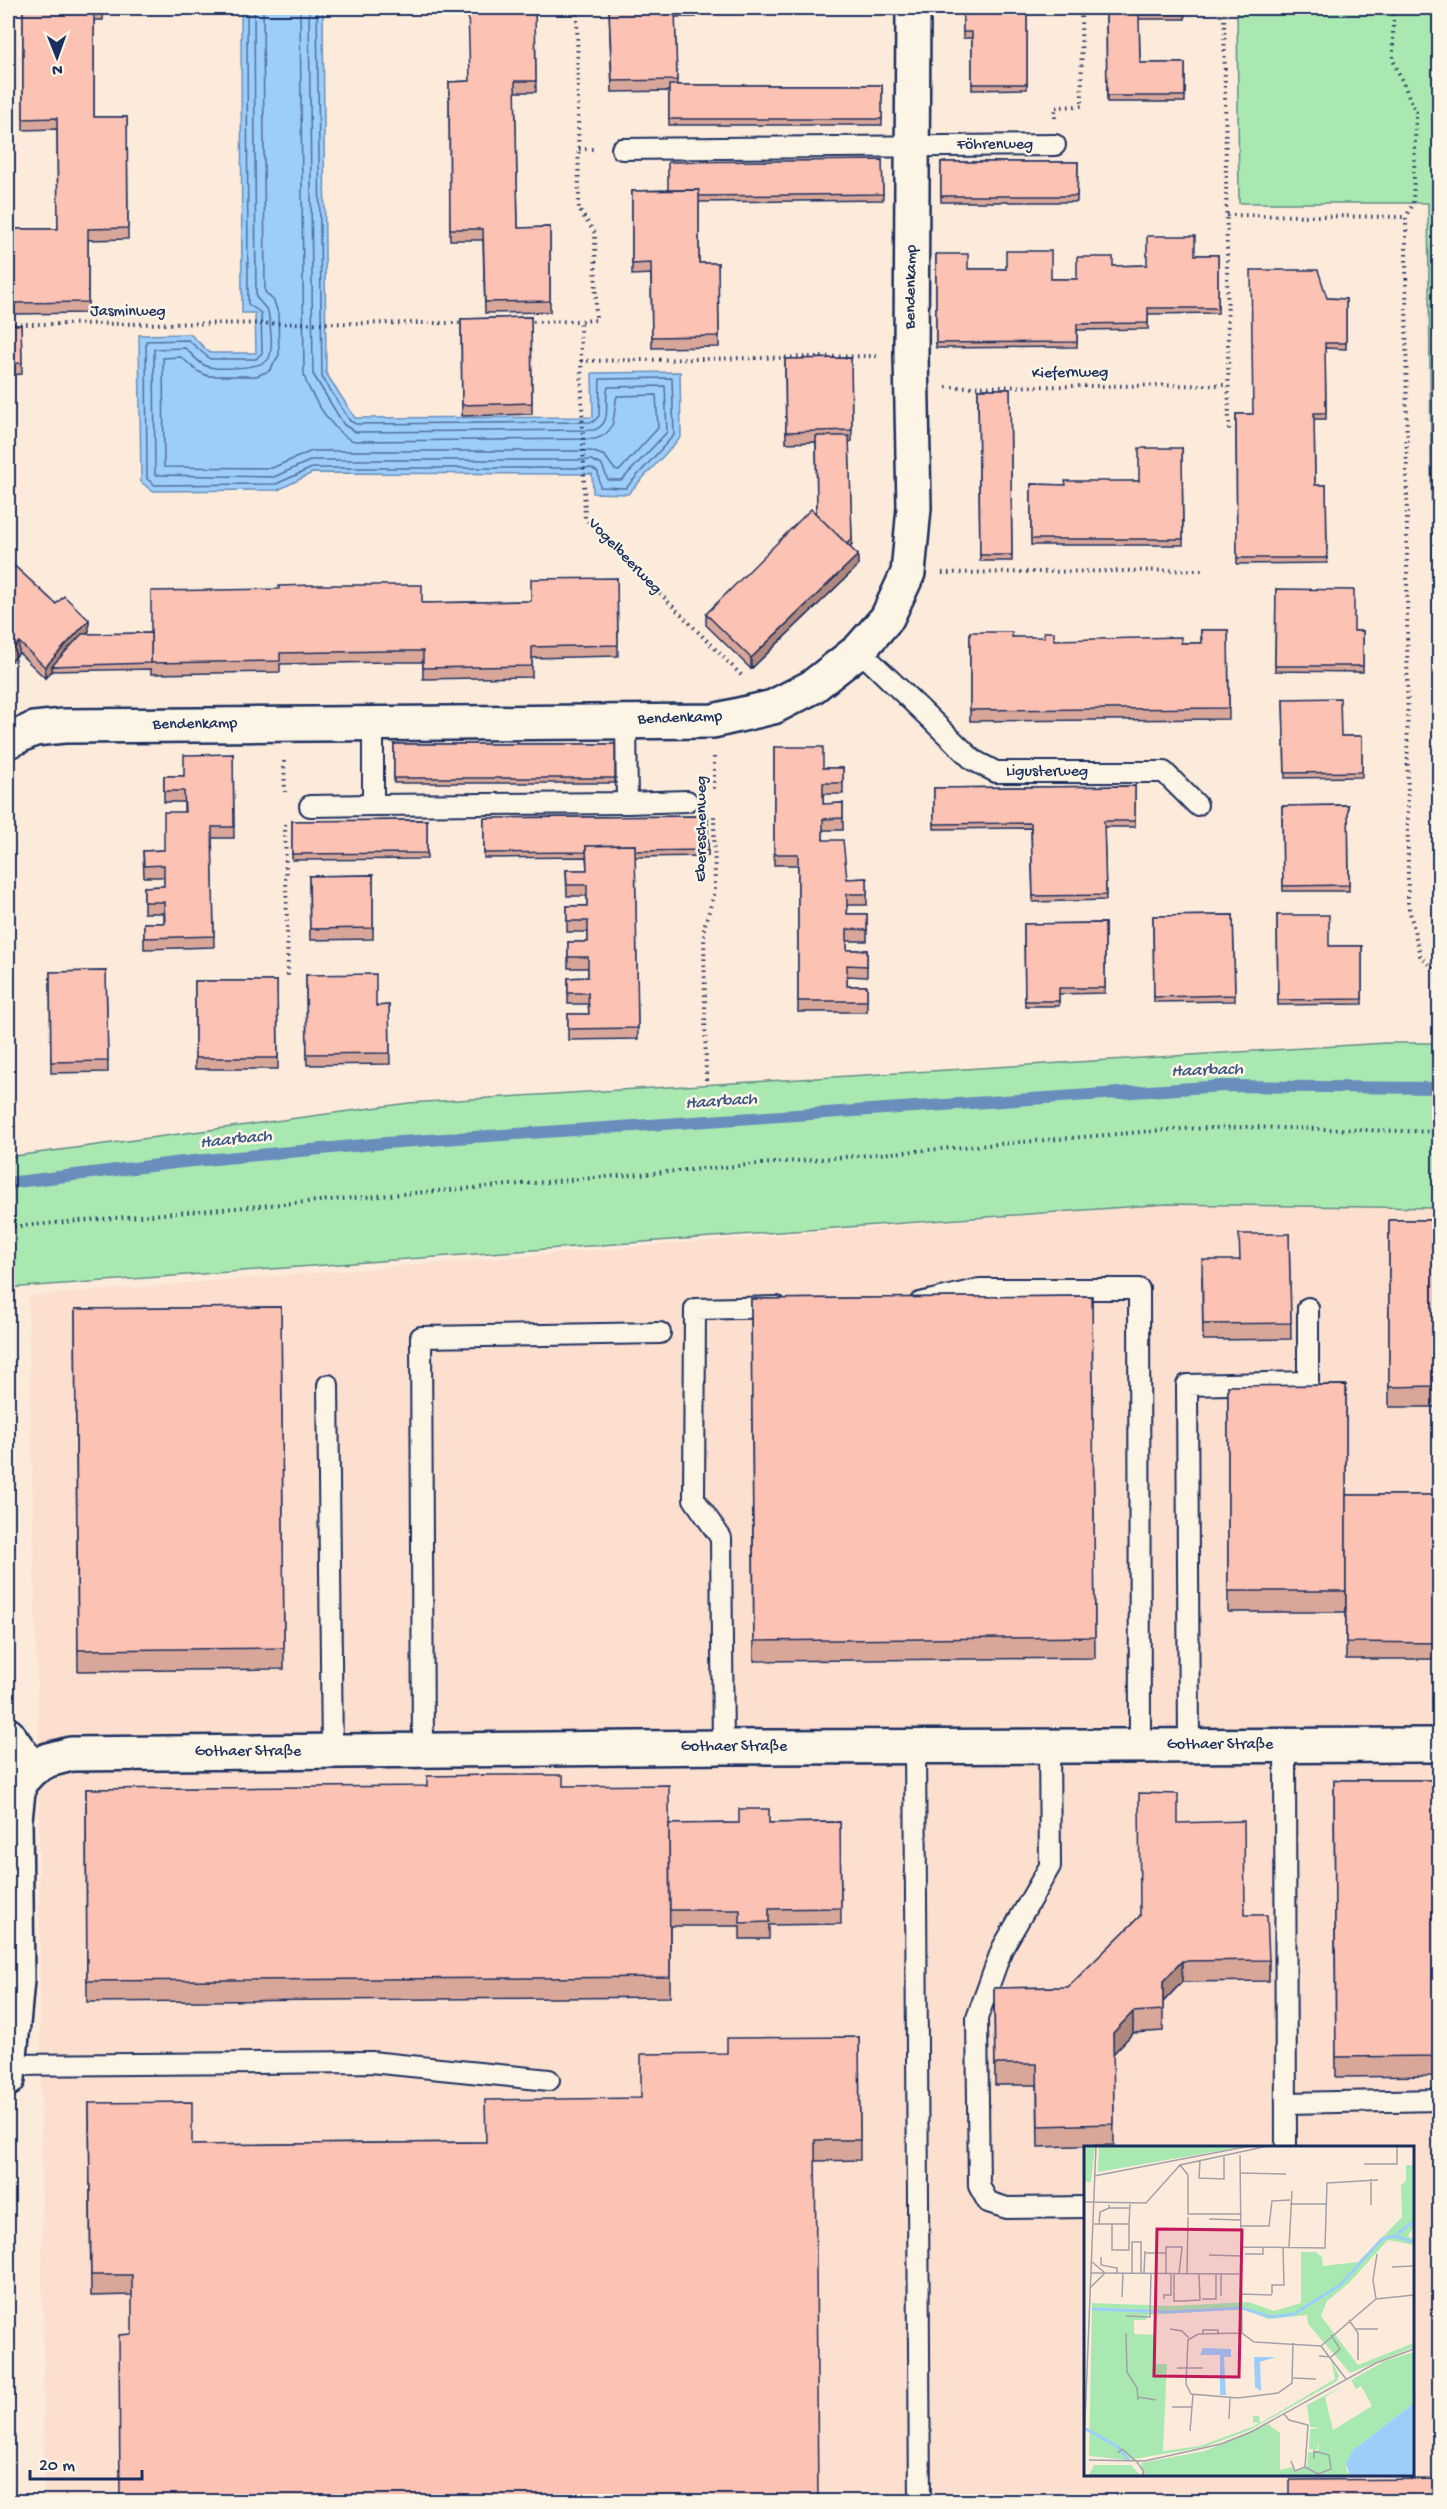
<svg xmlns="http://www.w3.org/2000/svg" width="1447" height="2509" font-family="'Gochi Hand',sans-serif">
<style>
.built{fill:#fcdfcf;fill-rule:evenodd}
.green{fill:#a9e9b1;stroke:#628c88;stroke-width:1.5}
.water{fill:#9dcef9;stroke:#698ebb;stroke-width:1.5}
.lines{fill:none;stroke-linecap:round;stroke-linejoin:round}
.shore{stroke:#4f6f9c;stroke-width:1.5}
.stream{stroke:#698ebb;stroke-width:12}
.service-casing{stroke:#1b2f5e;stroke-width:24}
.minor-casing{stroke:#1b2f5e;stroke-width:38}
.path{stroke:#1b2f5e;stroke-width:4;stroke-dasharray:1.5 4.5;stroke-linecap:butt}
.service{stroke:#fcf5e5;stroke-width:20}
.minor{stroke:#fcf5e5;stroke-width:33}
.wall{fill:#d9a79a;stroke:#1b2f5e;stroke-width:1.5}
.shaded-wall{fill:#b0887d;stroke:#1b2f5e;stroke-width:1.5}
.building{fill:#fcc2b3;stroke:#1b2f5e;stroke-width:1.5}
.labels{text-anchor:middle;dominant-baseline:central;stroke-width:5;stroke-linejoin:round;paint-order:stroke}
.street-label{font-size:16px;fill:#1b2f5e;stroke:#fcf5e5}
.water-label{font-size:18px;font-style:italic;fill:#3c5785;stroke:#fcf5e5}
.inset-river{fill:none;stroke:#9dcef9;stroke-width:3}
.inset-road{fill:none;stroke:#a2a0a9;stroke-width:1.5}
.view{fill:#c2185b;fill-opacity:0.15;stroke:#c2185b;stroke-width:3}
.inset-edge{fill:none;stroke:#1b2f5e;stroke-width:3}
</style>
<rect width="100%" height="100%" fill="#fcebdb"/>
<filter id="ink" filterUnits="userSpaceOnUse"><feTurbulence type="fractalNoise" baseFrequency=".0167" numOctaves="2"/><feDisplacementMap in="SourceGraphic" scale="12" xChannelSelector="R" yChannelSelector="G"/><feConvolveMatrix kernelMatrix="1 2 1 2 8 2 1 2 1" color-interpolation-filters="sRGB"/></filter>
<g filter="url(#ink)">
<!-- built -->
<path class="built" d="M1167,1204l272,4v1293h-1395l-6,-774 -10,-431zM1086,2148h326v326h-326z"/>
<!-- green -->
<g class="green">
<path d="M1237,8h202v692h-5l-6,-497h-189z"/>
<path d="M1386,1043h53v165l-272,-4 -1159,84v-131l401,-54z"/>
</g>
<!-- water -->
<path class="water" d="M241,8h82l3,365 29,45 238,-1 -1,-44 88,-1 1,65 -53,57 -35,-1 -1,-19 -280,-1 -34,17 -126,1 -11,-9 -2,-147 51,-1 20,19h46l-1,-40h-13z"/>
<g class="lines">
<!-- shore -->
<g class="shore">
<path d="M247,8l1,296 13,9 1,40 -6,6h-46l-22,-19 -42,1 1,138 8,6 121,-1 36,-16h279l7,4 2,15 26,1 48,-53 -2,-57 -72,1 -1,37 -6,6 -237,2 -6,-3 -28,-44 -5,-369"/>
<path d="M254,8l2,289 12,14c2,12 6,35 1,47 -5,11 -52,12 -63,8 -8,-3 -15,-13 -21,-18l-31,1 1,126 119,2 38,-17h279l11,5 6,15h14l45,-48 -2,-46 -57,1c-5,15 6,36 -14,43l-238,2 -12,-7 -31,-51 -4,-366"/>
<path d="M263,8l2,284 9,9 4,12 1,42 -10,16 -13,5h-48l-11,-5 -16,-14 -18,1 1,109 108,1 40,-17h279l14,5 10,14 4,1 39,-43 -2,-33 -39,1c-5,18 2,36 -22,43l-240,2c-18,-3 -48,-49 -51,-67l-4,-366"/>
</g>
<!-- stream -->
<path class="stream" d="M8,1183l175,-21 202,-19 837,-57 218,2"/>
<defs>
<g id="service">
<path d="M622,149l433,-4"/>
<path d="M859,650l114,110 23,12h168l33,33"/>
<path d="M373,723v82l254,-2 -1,-82"/>
<path d="M627,803l60,-2"/>
<path d="M310,806l63,-1"/>
<path d="M920,1303l60,-14h159l1,457"/>
<path d="M328,1385l4,366"/>
<path d="M1189,1745l-2,-360 121,-3v-74"/>
<path d="M1285,1745l1,403"/>
<path d="M915,1746l5,756"/>
<path d="M1049,1746l1,120 -48,83 -25,69 2,168 9,16 19,6 79,-1"/>
<path d="M723,1747l-2,-209 -27,-39 1,-190 82,-2"/>
<path d="M423,1750l-2,-413 239,-4"/>
<path d="M8,2065l363,-3 178,18"/>
<path d="M1286,2103l154,-3"/>
</g>
<g id="minor">
<path d="M8,741l26,-12 30,-3 649,-5 60,-14 39,-20 47,-37 28,-32 21,-45 6,-65 -3,-153 2,-347"/>
<path d="M8,1735l24,34"/>
<path d="M8,2079l9,-99 -2,-161 4,-36 13,-14 16,-9 23,-6 652,-7 717,-2"/>
</g>
</defs>
<!-- service casing -->
<use href="#service" class="service-casing"/>
<!-- minor casing -->
<use href="#minor" class="minor-casing"/>
<!-- path -->
<g class="path">
<path d="M577,8l2,202 16,23 1,87 -16,1 5,197 158,159"/>
<path d="M1224,8l5,422"/>
<path d="M1393,8v52l23,52 -3,92 -7,13"/>
<path d="M1055,118v-11l27,-1 -1,-98"/>
<path d="M579,149h14"/>
<path d="M1227,215l179,2 2,687 12,51 20,21"/>
<path d="M527,322l53,-1"/>
<path d="M8,324l457,-1"/>
<path d="M581,361l296,-5"/>
<path d="M946,387l282,-2"/>
<path d="M942,573l262,-3"/>
<path d="M714,757v32"/>
<path d="M284,761l1,31"/>
<path d="M285,824l3,155"/>
<path d="M706,1080l-2,-153 11,-35 -1,-78"/>
<path d="M8,1227l1170,-98 69,-2 193,5"/>
</g>
<!-- service -->
<use href="#service" class="service"/>
<!-- minor -->
<use href="#minor" class="minor"/>
</g>
<!-- wall -->
<g class="wall">
<path d="M103,8v12h-9v97h33l1,122 -40,1v73l-74,1v-85h44l-1,-100 -34,1v-120z"/>
<path d="M535,8l1,84h-21l3,136 32,-1v85l-65,1 -2,-73h-33l-1,-158 21,-1z"/>
<path d="M609,8h87v9h-21l2,68h205v40h-213v-34l-57,1z"/>
<path d="M963,8h64v81l-55,1v-52h-9z"/>
<path d="M1106,8h79v11h-46l1,44h45v39h-78z"/>
<path d="M882,160l1,40 -184,2v61h19l1,84 -67,1 -1,-74 -19,1v-84l36,-1z"/>
<path d="M941,162h137l-1,40h-136z"/>
<path d="M936,254l32,15h38l45,10h26l36,-13 34,-1 48,-10h23v58l-70,1v15l-71,1v17l-141,1z"/>
<path d="M1327,298l19,1v50l-21,-1 1,71h-12l1,66h11l1,78 -90,1 -1,-150h17z"/>
<path d="M531,317l1,97 -70,2 -1,-97z"/>
<path d="M8,325h13l1,49 -14,1z"/>
<path d="M851,358l1,83 -3,1 3,102 -2,2 8,20 -107,103 -45,-44v-11l109,-101 2,-7 -1,-64 -30,1 -1,-84z"/>
<path d="M978,389h32l2,172h-32z"/>
<path d="M1182,448l1,97h-152v-61l35,1 73,-4z"/>
<path d="M8,560l48,44 33,27 -2,3 64,-1 271,-30 109,-2 86,-23 1,78 -86,2v19l-109,2v-17h-36l-107,2v8l-129,2v-5l-99,2 -7,7 -26,-25 -10,11 -1,-1z"/>
<path d="M1276,589l78,42h9v41l-88,-1z"/>
<path d="M1201,630h27l1,89 -259,2v-89l42,5 42,3 147,3z"/>
<path d="M1283,699l58,37h21v41l-77,1z"/>
<rect x="394" y="744" width="221" height="39"/>
<path d="M774,747l49,21h20v26h-20v10l20,-1v27h-20v10l24,39 20,-1v27h-20v9h20v27h-20v9h20v27l-20,-1v10h20v26h-69v-147h-24z"/>
<path d="M233,754l1,84h-22l2,109 -70,2v-26h20v-10h-20v-26l20,-1v-9h-20l-1,-26 21,-1 20,-38v-10h-20v-26h20z"/>
<path d="M1135,786v41h-31l2,73 -73,2 -2,-74 -97,1v-41z"/>
<path d="M1348,805l1,86h-66l-1,-85z"/>
<path d="M708,816v40l-73,1 3,182 -70,1v-26h21l-1,-10h-20v-26l20,-1v-9h-20v-26h20v-10h-21v-26h20v-10h-20l-1,-26h21l-1,-13 -102,1v-40z"/>
<path d="M427,820v39l-135,1v-39z"/>
<path d="M373,875v64l-63,1 -1,-64z"/>
<path d="M1233,915l2,86 -81,1 -1,-86z"/>
<path d="M1277,915l52,31h33v58l-84,1z"/>
<path d="M1105,923v70l-46,1v12h-34l-1,-82z"/>
<path d="M106,971l2,101 -57,1 -1,-101z"/>
<path d="M306,975l70,31 13,-1 1,59 -83,1z"/>
<path d="M195,981h82l1,88h-83z"/>
<path d="M1389,1220h51v152h-2v35h-49z"/>
<path d="M1289,1234l2,105 -88,1 -1,-64 38,-16z"/>
<path d="M1092,1296l3,362 -341,3 -3,-362z"/>
<path d="M281,1307l3,362 -206,2 -3,-362z"/>
<path d="M1346,1385v227h-118v-226z"/>
<rect x="1346" y="1495" width="94" height="164"/>
<path d="M1334,1780h106v296l-104,1z"/>
<path d="M563,1786l106,38 171,-2 1,102 -72,1v14h-29v-13h-70v71l-583,5 -1,-213z"/>
<path d="M1178,1823l67,92 24,45v21l-87,1 -19,20v29l-30,2 -20,20 1,92 -76,2 -1,-62h-42l-1,-97 74,-1 72,-71z"/>
<path d="M859,2037l1,123 -45,1 -683,134 -41,1 -2,-193 103,42 293,-3 156,-44 86,-45z"/>
</g>
<!-- shaded-wall -->
<g class="shaded-wall">
<path d="M852,538v6l-8,8v-6z"/>
<path d="M9,547v11l-1,1v-11z"/>
<path d="M858,555v11l-107,103v-11z"/>
<path d="M89,620v11l-32,35h-5v5l-7,7v-11z"/>
<path d="M19,642v11l-10,11v-11z"/>
<path d="M1182,1961v21l-19,20v-21z"/>
<path d="M1133,2012v21l-20,21v-21z"/>
</g>
<!-- building -->
<g class="building">
<path d="M33,8h70v1h-9v108h33l1,111 -40,1v73l-74,1v-74h44l-1,-111 -34,1v-109h10z"/>
<path d="M468,8h67l1,73h-21l3,147 32,-1v74l-65,1 -2,-73h-33l-1,-147 21,-1z"/>
<path d="M609,8h66l2,72 -65,1z"/>
<path d="M963,8h64v76h-55v-52h-9z"/>
<path d="M1106,8h79v5l-46,1 1,49h45v33h-78z"/>
<rect x="669" y="85" width="213" height="34"/>
<path d="M882,160l1,34 -184,2v-6h-31v-28z"/>
<path d="M941,162h137l-1,34h-136z"/>
<path d="M699,190v73h19l1,73 -67,1 -1,-74 -19,1v-73z"/>
<path d="M1147,236h48v19h23v53h-70v15l-71,1v18l-141,1v-89h32v15h38v-18h45v28h26v-22h36v9l34,-1z"/>
<path d="M1251,270h67l9,28 19,1v44h-21l1,70h-12l1,72h11l1,73h-90l-1,-144h17z"/>
<path d="M531,317l1,86 -70,2 -1,-86z"/>
<path d="M8,325h13l1,38 -14,1z"/>
<path d="M851,358l1,72 -66,2 -1,-73z"/>
<path d="M978,389h32l2,166h-32z"/>
<path d="M816,436h33l3,102 -5,6 -32,-31 2,-7z"/>
<path d="M1139,448h43l1,91h-152v-55l35,1 -1,-4h74z"/>
<path d="M811,509l47,46 -107,103 -45,-44z"/>
<path d="M8,560l48,44 8,-8 25,24 -44,47 -26,-25 -10,11 -1,-1z"/>
<path d="M617,578l1,67 -86,2v19l-109,2v-17h-36l-107,2v8l-129,2v-72l128,-2v-3l36,-1h107v18l109,-2v-22z"/>
<path d="M1276,589l78,1v41h9v35h-88z"/>
<path d="M1201,630h27l1,78 -259,2v-78h42v5h32v-5h10v8l127,-3v6h21z"/>
<path d="M151,633v30l-99,3 30,-32z"/>
<path d="M1340,698l1,38h21v36l-77,1 -2,-74z"/>
<rect x="394" y="744" width="221" height="34"/>
<path d="M774,747h49v21h20v15h-20v21l20,-1v15l-20,1v21h20l4,39 20,-1v16h-20v20h20v16l-20,-1v21h20v16l-20,-1v21h20v15h-69v-147h-24z"/>
<path d="M233,754l1,73h-22l2,109 -70,2v-15h21l-1,-21h-20v-15l20,-1v-21l-20,1 -1,-15 21,-1v-38h21l-1,-21h-20v-15h20v-21z"/>
<path d="M1135,786v35h-31l2,74 -73,1 -2,-73 -97,1v-36z"/>
<path d="M1348,805l1,80 -66,1 -1,-80z"/>
<path d="M708,816v34l-73,1v-6l-49,1v6l-102,1v-35z"/>
<path d="M427,820v33l-135,1v-33z"/>
<path d="M635,845l3,183 -70,1v-15h21l-1,-21h-20v-15l20,-1v-20h-20v-15h20v-21h-21v-15h20v-21h-20l-1,-15h21l-1,-24z"/>
<path d="M373,875v53l-63,1 -1,-53z"/>
<path d="M1233,915l2,80 -81,2 -1,-81z"/>
<path d="M1277,915h52v31h33v53l-84,1z"/>
<path d="M1105,923v65h-46v13h-34l-1,-77z"/>
<path d="M106,971l2,90 -57,1 -1,-90z"/>
<path d="M376,974v32l13,-1 1,48 -83,1 -1,-79z"/>
<path d="M195,981h82l1,77h-83z"/>
<path d="M1389,1220h51v131h-2v35l-49,1z"/>
<path d="M1239,1234h50l2,89 -88,1 -1,-64h38z"/>
<path d="M1092,1296l3,341 -341,4 -3,-342z"/>
<path d="M281,1307l3,341 -206,2 -3,-341z"/>
<path d="M1346,1385v206h-118v-205z"/>
<path d="M1346,1495h94v148l-94,-1z"/>
<path d="M491,1775h72v11l106,-1 1,192 -583,4 -1,-192 341,-3v-10z"/>
<path d="M1334,1780h106v276l-104,1z"/>
<path d="M1139,1793l39,1v29l66,-2 1,94h22l2,45 -87,1 -19,20v29l-30,2 -20,21 1,91 -76,2 -1,-62h-42l-1,-76 74,-1 72,-71z"/>
<path d="M739,1809h30v14l71,-1 1,86 -72,1v13l-29,1v-13h-70l-1,-86 70,-1z"/>
<path d="M859,2037l1,103h-45l3,362h-698l-1,-167 13,-1v-59h-41l-2,-172 103,-1v43l294,-3 -1,-42 156,-2v-44l86,-1v-15z"/>
<path d="M1440,2479v23h-150v-22z"/>
<path d="M1242,2500v2h-151z"/>
</g>
</g>
<g class="labels">
<!-- street labels -->
<g class="street-label">
<text x="995" y="145">Föhrenweg</text>
<text transform="translate(912 287) rotate(-89)">Bendenkamp</text>
<text x="128" y="312">Jasminweg</text>
<text transform="translate(1070 374) rotate(-1)">Kiefernweg</text>
<text transform="translate(624 557) rotate(46)">Vogelbeerweg</text>
<text transform="translate(680 719) rotate(-2)">Bendenkamp</text>
<text transform="translate(195 725) rotate(-1)">Bendenkamp</text>
<text x="1047" y="772">Ligusterweg</text>
<text transform="translate(702 829) rotate(-90)">Ebereschenweg</text>
<text x="1220" y="1745">Gothaer Straße</text>
<text x="734" y="1747">Gothaer Straße</text>
<text x="248" y="1752">Gothaer Straße</text>
</g>
<!-- water labels -->
<g class="water-label">
<text transform="translate(1207 1071) rotate(-2)">Haarbach</text>
<text transform="translate(721 1102) rotate(-4)">Haarbach</text>
<text transform="translate(236 1140) rotate(-6)">Haarbach</text>
</g>
</g>
<!-- overview -->
<g transform="translate(1084 2146)">
<rect width="330" height="330" fill="#fcebdb"/>
<path d="M1,0h10l-4,36h-7zM15,0h148l-149,26zM322,19h8v62l-6,9 6,3v6l-26,-5 -39,43 -22,18 -6,15 37,49 56,-22v4l-64,26 -42,-49 -1,-9 -39,4 -25,-10 -96,6 -1,5h-12v14l22,1v29h11l-4,87 37,-5 54,-20 5,-3 -6,-1v-6h6l1,7 75,-44 -4,-20 8,17 -2,5 -87,49 -46,17 -76,13 -39,-4 3,-153 80,3 77,-4 25,9 27,-8v-51h15l6,5 1,9 35,-4 44,-45 -1,-32 5,-4zM330,206v51l-61,47 -7,19 4,7h-207l-2,-13 64,-12 63,-27 12,9v37l12,-3 3,5 12,-5 1,-15h10l1,-12 -2,10 -8,-1 1,-20 10,-1 -10,-1 -3,-22 38,-20 -20,12 8,33 39,-24 -11,-20 -5,3 -5,-9 34,-19zM10,319h37l9,10 -52,1z" fill="#a9e9b1"/>
<path d="M119,202l28,1v8h-7l2,38h-6v-40h-20zM170,211h22l-16,5 1,29 -6,-4zM330,257v73h-64l-4,-13 7,-13z" fill="#9dcef9"/>
<path class="inset-river" d="M312,89l18,-14M8,163l77,3 73,-4 29,9 23,-3 46,-29 42,-46 12,-3 20,6M2,283l32,18 10,13"/>
<path class="inset-road" d="M156,9l2,178 12,9 67,4 25,33M116,15l-1,17 25,1v-22M280,18h33v-18M96,19l8,10v39h54M157,27l45,1M10,30l156,-30M1,56l61,1 34,-38 88,-19M206,58h36M25,59v3h21M287,59v-26M125,73l32,1M10,78h35l1,-20M15,78l1,-12 9,-4M28,78v26h17v-26M157,80h28l3,-25 18,-1M157,101l84,1 2,-65 51,-3M205,101l3,-56M61,107h21M161,108h18v-7M125,109l32,1M17,111v8l16,3v5M7,115l14,12M308,121l22,-1M6,127l149,1M48,127v-31h9v31M60,127l1,-22M82,128v-27h16l-3,27M90,128v27h9l17,-1 -1,-26M103,128l1,-57M7,141l14,-14M157,148l31,1M188,148v-9h12l-1,-38M137,150v-22M38,151l1,-24M80,153v-4h7v-21M118,153h14v-25M292,153l-3,-19 4,-26M42,170l24,1 1,-43M265,174l9,13v27M86,183l12,2 7,7M272,183h22M42,187l1,39 10,16 1,12M158,187l-44,1 -10,6 -2,44 5,10 47,4 40,-5 14,-10 1,-40M119,188v-4h15v5M237,200l55,-47 38,-4M235,210l12,1 9,-8 -9,-14M93,222h26M209,232l23,1M54,251l18,3M88,261h20M200,268l5,6 19,5 -3,42 -10,4 -4,-10M145,273l1,-21M106,285l3,-36M0,300l12,-300M34,307l4,-4 15,13 7,10 -3,4M5,314l56,1 76,-17 30,-12 125,-69 38,-14M221,321l13,7 13,-5 -2,-14 -15,-4v8"/>
<path class="view" d="M73,83l85,1 -3,147 -85,-1z"/>
<rect width="330" height="330" class="inset-edge"/>
</g>
<!-- margin -->
<rect width="1447" height="2509" fill="none" stroke="#fcf5e5" stroke-width="30"/>
<rect x="15" y="15" width="1417" height="2479" fill="none" stroke="#1b2f5e" stroke-width="2" filter="url(#ink)"/>
<!-- north arrow -->
<g transform="translate(57 57) rotate(179)" stroke="#fcf5e5" stroke-width="4.5" paint-order="stroke">
<path d="M0-4.5L10 22L0 15L-10 22Z" fill="#1b2f5e"/>
<text y="-9" font-size="16" font-weight="bold" text-anchor="middle" fill="#1b2f5e">N</text>
</g>
<!-- scale -->
<path d="M30 2470v9h112v-9" fill="none" stroke="#1b2f5e" stroke-width="3"/>
<text x="39" y="2470" font-size="18" fill="#1b2f5e" stroke="#fcf5e5" stroke-width="4.5" paint-order="stroke">20 m</text>
</svg>
